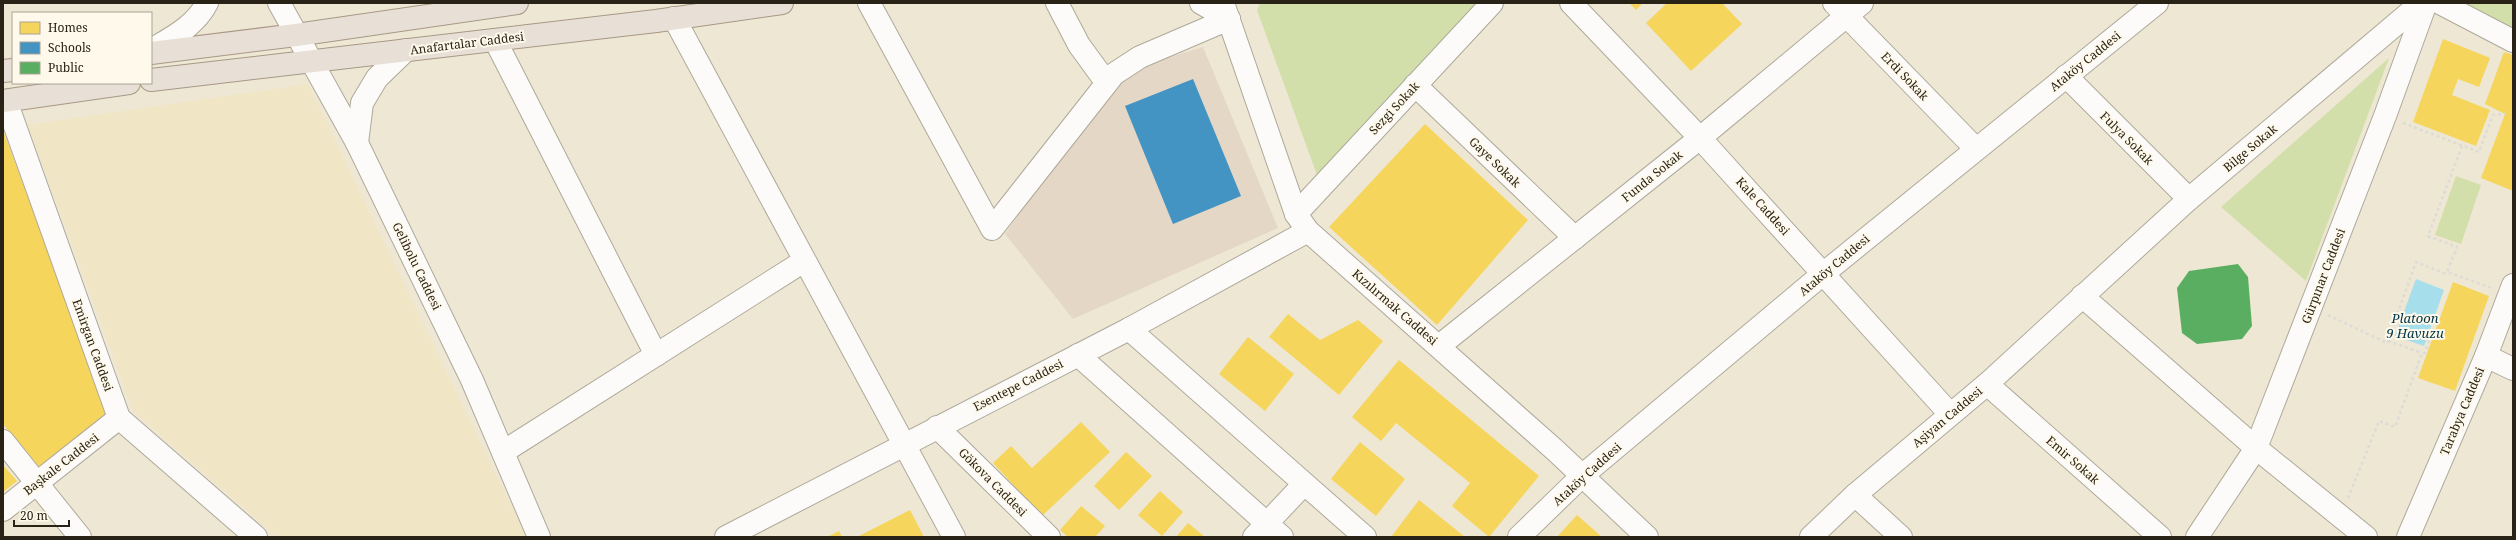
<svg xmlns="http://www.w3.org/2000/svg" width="2516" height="540" font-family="'Noto Serif',serif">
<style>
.built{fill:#f0e5c5}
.education{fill:#e4d7c6}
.green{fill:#d2dfaa}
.water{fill:#a7deec}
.homes{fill:#f6d55c}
.schools{fill:#4393c3}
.public{fill:#5aae61}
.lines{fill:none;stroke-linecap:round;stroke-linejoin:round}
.minor-casing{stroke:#aea99a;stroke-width:24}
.major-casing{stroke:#a89884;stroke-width:24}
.path{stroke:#dddbd6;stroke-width:2.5;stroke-dasharray:3 3;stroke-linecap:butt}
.minor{stroke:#fcfbf9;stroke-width:22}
.major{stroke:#e8dfd7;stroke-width:22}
.labels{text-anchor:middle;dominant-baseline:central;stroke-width:4;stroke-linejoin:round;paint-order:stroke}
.street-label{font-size:12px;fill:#282316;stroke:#fef9eb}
.water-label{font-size:13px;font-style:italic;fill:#013544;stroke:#fef9eb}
</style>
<rect width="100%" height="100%" fill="#eee7d4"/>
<!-- built -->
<path class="built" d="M308,84l218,453h-249l-144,-126 -105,-286z"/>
<!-- education -->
<path class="education" d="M1203,47l75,181 -205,91 -68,-85 112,-161z"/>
<!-- green -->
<g class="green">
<path d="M1260,3h223l-166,172 -60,-165z"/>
<path d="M2460,3h53v26z"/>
<path d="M2389,58l-83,223 -85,-74z"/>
<path d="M2456,176l25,9 -20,59 -26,-9z"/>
</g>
<!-- water -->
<path class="water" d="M2416,279l28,11 -20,56 -29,-10z"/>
<!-- homes -->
<g class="homes">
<path d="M1629,3h14l-7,7z"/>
<path d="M1667,3h55l20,21 -51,47 -45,-48z"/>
<path d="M2443,39l47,19 -11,29 -21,-8 -6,16 38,15 -14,36 -63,-24z"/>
<path d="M2504,52l9,3v136l-32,-13 24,-64 -20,-10z"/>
<path d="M1425,124l103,96 -91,105 -108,-98z"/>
<path d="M3,130l104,282 -68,57 -36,-45z"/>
<path d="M2453,282l36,14 -34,95 -37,-13z"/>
<path d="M1288,314l32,26 38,-20 25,21 -44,54 -70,-58z"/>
<path d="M1248,337l46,37 -29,37 -46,-37z"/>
<path d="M1399,360l140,116 -50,61 -37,-31 18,-23 -74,-60 -15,18 -29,-24z"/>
<path d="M1081,422l29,30 -68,64 -49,-53 18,-17 21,22z"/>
<path d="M1360,442l45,37 -29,37 -45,-37z"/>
<path d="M1126,452l26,24 -33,34 -25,-24z"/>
<path d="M3,465l14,16 -14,11z"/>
<path d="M1160,491l23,21 -21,24 -24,-21z"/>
<path d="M1419,500l46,37h-74z"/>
<path d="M1081,506l24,20 -10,11h-27l-8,-7z"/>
<path d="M910,510l14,27h-67z"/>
<path d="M1577,515l25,22h-45z"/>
<path d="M1188,523l17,14h-29z"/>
<path d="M839,531l3,6h-15z"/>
</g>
<!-- schools -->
<path class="schools" d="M1193,79l48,117 -68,28 -48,-118z"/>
<!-- public -->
<path class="public" d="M2238,264l10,13 4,49 -10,13 -45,5 -15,-11 -5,-45 12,-17z"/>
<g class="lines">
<defs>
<g id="minor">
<path d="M279,3l78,140 115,237 67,157"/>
<path d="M869,3l123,226 122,-155 26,-17 89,-38"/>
<path d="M1057,3l22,42 27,37"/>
<path d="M1201,3l28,16"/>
<path d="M1223,3l73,211 12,17 248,220 91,86"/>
<path d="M1571,3l129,135 250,276"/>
<path d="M1834,3l142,146"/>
<path d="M2440,3l73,38"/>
<path d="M674,18l280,519"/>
<path d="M495,40l161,315"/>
<path d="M151,50c22,-13 44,-24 56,-47"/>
<path d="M2066,76l123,123"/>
<path d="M1415,85l160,153"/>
<path d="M6,101l113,317 137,119"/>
<path d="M357,143l5,-40 15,-25 29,-28"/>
<path d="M1296,214l196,-211"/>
<path d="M2082,296l174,152 110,89"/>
<path d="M1129,329l236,208"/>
<path d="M1439,346l261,-208 162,-135"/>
<path d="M1078,355l204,182"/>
<path d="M2486,356l27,13"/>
<path d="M1987,384l173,153"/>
<path d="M937,427l112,110"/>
<path d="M3,441l77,96"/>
<path d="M503,452l301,-191"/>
<path d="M1855,495l46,42"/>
<path d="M3,510l116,-92"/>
<path d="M726,537l403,-208 179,-98"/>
<path d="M1254,537l50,-53"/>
<path d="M1519,537l64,-62 241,-202 333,-270"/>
<path d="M1811,537l44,-42 132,-111 202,-185 232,-196"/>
<path d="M2197,537l59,-89 129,-332 41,-113"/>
<path d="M2408,537l78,-181 27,-71"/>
</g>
<g id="major">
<path d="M151,53l145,-18 221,-32"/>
<path d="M3,71l10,-1"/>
<path d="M151,80l505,-59 126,-18"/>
<path d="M3,101l126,-18"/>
</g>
</defs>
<!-- minor casing -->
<use href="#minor" class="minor-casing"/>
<!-- major casing -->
<use href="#major" class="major-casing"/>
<!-- path -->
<g class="path">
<path d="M2403,123l76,29 14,-37 12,-1"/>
<path d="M2462,146l-34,90 29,11 -10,25 45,16"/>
<path d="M2328,315l59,28 29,-81 30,12 1,-2"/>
<path d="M2388,341l34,12"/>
<path d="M2348,498l31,-77 16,6 27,-74h3l7,-21 3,1"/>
</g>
<!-- minor -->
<use href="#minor" class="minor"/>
<!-- major -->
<use href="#major" class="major"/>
</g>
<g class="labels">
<!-- street labels -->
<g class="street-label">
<text transform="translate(467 43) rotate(-7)">Anafartalar Caddesi</text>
<text transform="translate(2085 61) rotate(-39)">Ataköy Caddesi</text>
<text transform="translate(1905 76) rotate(46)">Erdi Sokak</text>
<text transform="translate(1394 108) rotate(-47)">Sezgi Sokak</text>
<text transform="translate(2127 138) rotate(45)">Fulya Sokak</text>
<text transform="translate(2250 148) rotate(-40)">Bilge Sokak</text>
<text transform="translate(1495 162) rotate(44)">Gaye Sokak</text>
<text transform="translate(1652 176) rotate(-39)">Funda Sokak</text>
<text transform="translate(1763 206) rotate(48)">Kale Caddesi</text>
<text transform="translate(1834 265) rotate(-40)">Ataköy Caddesi</text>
<text transform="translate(417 266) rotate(64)">Gelibolu Caddesi</text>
<text transform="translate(2323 276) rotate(-69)">Gürpınar Caddesi</text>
<text transform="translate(1395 307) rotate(41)">Kızılırmak Caddesi</text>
<text transform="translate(93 345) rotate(70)">Emirgan Caddesi</text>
<text transform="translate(1018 385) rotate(-27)">Esentepe Caddesi</text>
<text transform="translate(2462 411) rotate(-67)">Tarabya Caddesi</text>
<text transform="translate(1947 417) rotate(-40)">Aşiyan Caddesi</text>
<text transform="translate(2073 460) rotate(41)">Emir Sokak</text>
<text transform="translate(61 464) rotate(-38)">Başkale Caddesi</text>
<text transform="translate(1587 474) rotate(-42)">Ataköy Caddesi</text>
<text transform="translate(993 482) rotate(45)">Gökova Caddesi</text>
</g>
<!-- water labels -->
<g class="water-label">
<text x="2415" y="318">Platoon<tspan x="2415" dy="15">9 Havuzu</tspan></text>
</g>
</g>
<!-- border -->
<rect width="2516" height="540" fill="none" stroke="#282316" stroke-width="8"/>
<!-- legend -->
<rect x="12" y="12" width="140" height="72" fill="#fef9eb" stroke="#a8a396"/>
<rect x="20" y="22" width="20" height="12" fill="#f6d55c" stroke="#a8a396"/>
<text x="48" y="32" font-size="12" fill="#282316">Homes</text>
<rect x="20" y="42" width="20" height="12" fill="#4393c3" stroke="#a8a396"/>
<text x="48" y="52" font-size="12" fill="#282316">Schools</text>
<rect x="20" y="62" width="20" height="12" fill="#5aae61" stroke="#a8a396"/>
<text x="48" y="72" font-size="12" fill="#282316">Public</text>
<!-- scale -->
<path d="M14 520v6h55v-6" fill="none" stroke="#282316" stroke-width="2"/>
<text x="20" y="520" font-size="12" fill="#282316" stroke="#fef9eb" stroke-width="3" paint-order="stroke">20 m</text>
</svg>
